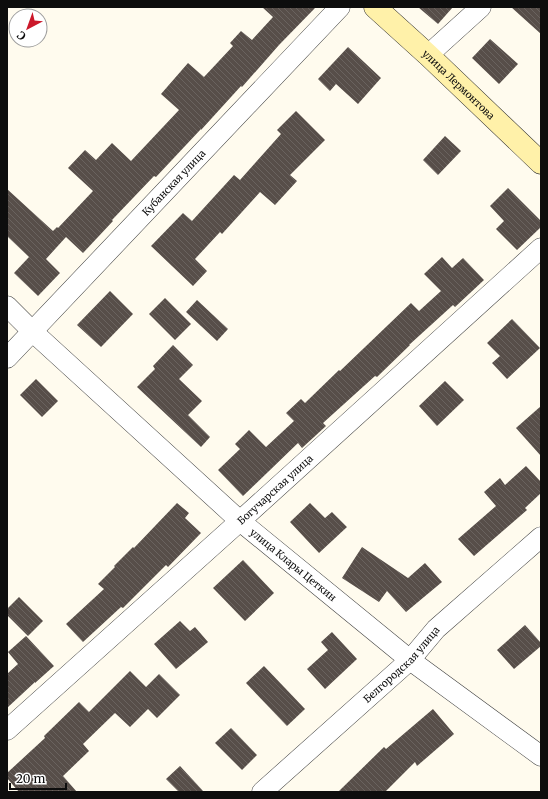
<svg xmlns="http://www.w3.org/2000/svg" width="548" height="799" font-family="Merriweather,serif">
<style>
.building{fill:url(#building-back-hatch)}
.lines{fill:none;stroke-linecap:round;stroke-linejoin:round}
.street-casing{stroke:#404040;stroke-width:21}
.secondary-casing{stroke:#2f2f2f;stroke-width:23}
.street{stroke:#fff;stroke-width:20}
.secondary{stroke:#fff1a9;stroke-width:22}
.labels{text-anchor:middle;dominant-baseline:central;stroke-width:4;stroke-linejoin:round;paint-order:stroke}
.street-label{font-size:10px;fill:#0d0d0d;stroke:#fff}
</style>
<defs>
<pattern id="building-back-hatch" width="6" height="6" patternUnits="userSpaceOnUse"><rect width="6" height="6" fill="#574e49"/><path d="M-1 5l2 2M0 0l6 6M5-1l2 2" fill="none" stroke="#6a635f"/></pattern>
</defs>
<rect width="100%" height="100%" fill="#fffbee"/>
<!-- building -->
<g class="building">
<path d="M262,7h54l-37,38 -37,42 -1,-1 -40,44v-1l-45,48 -2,-1 -42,44 1,1 -30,32 -17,-16 -20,22 14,14 -22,23 -24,-23 15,-16 -22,-21v-47l46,42 4,-4 1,1 35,-37 -25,-23 17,-18 11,10 16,-17 19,18 48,-51 -18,-16 27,-31 16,14 29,-31 -3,-3 11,-12 11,9 21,-23z"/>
<path d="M418,7h35l-15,17z"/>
<path d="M511,7h30v27z"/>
<path d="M490,39l28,25 -19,20 -27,-26z"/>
<path d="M348,47l33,31 -23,26 -22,-20 -6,7 -12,-12z"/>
<path d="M296,111l29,29 -35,35 7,6 -22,24 -15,-13 -38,42 -2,-2 -25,27 12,12 -14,15 -42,-40 32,-33 9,8 42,-46 6,5 41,-46 -4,-4z"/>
<path d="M445,136l16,15 -23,24 -15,-15z"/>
<path d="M508,188l33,33v6l-24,23 -21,-21 8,-8 -14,-15z"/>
<path d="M442,257l10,11 11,-10 21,22 -29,27 -2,-2 -44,40h1l-33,32 -2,-1 -52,47 3,3 -24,22 -4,-5 -55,53 -25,-26 22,-21 -5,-5 14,-14 17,17 28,-26 -8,-8 15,-14 4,4 34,-33 1,1 71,-68 8,8 22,-20 -17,-17z"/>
<path d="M110,291l23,23 -32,33 -24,-22z"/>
<path d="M165,298l26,26 -16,16 -26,-26z"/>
<path d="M197,300l31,29 -11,12 -31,-29z"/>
<path d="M512,319l28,29 -33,31 -15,-16 8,-7 -13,-13z"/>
<path d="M173,345l20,20 -14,14 23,22 -14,14 22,22 -9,10 -64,-60 18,-18 -2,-3z"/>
<path d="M36,379l22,22 -16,16 -22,-22z"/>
<path d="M445,381l19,19 -27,26 -18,-20z"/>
<path d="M541,406v50l-25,-28z"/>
<path d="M526,466l15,16v11l-16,15 2,2 -53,46 -16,-17 38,-33 -12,-14 16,-14 5,7z"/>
<path d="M177,503l12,10 -4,5 16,15 -33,34 -2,-2 -43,43 -2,-1 -38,35 -17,-18 38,-35 -6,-5 17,-17 -1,-1 19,-19 1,1z"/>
<path d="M310,503l15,15 7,-6 15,15 -28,26 -29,-31z"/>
<path d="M362,547l46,31 17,-15 17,19 -36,30 -19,-21 -8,11 -37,-24z"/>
<path d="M243,560l31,33 -29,28 -32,-33z"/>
<path d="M19,597l24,24 -15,15 -21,-21v-6z"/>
<path d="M180,621l10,10 5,-4 13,15 -32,27 -22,-25z"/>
<path d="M525,625l16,18v3l-27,23 -17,-19z"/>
<path d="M332,632l25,27 -32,30 -18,-20 21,-19 -7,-8z"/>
<path d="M26,636l28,30 -19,17v-1l-28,26v-34l11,-10 -10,-12z"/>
<path d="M264,666l41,43 -18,17 -41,-43z"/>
<path d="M130,671l16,16 13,-13 21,21 -23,23 -9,-9 -18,18 -15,-14 -32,31 6,7 -26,25 14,16h-58l-12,-14v-5l38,-35 -1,-2 35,-34 10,10z"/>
<path d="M433,709l21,25 -37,32 -2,-4 -30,30h-47l46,-45 2,2z"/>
<path d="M231,728l26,27 -15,15 -27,-27z"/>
<path d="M180,766l24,26h-25l-13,-13z"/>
</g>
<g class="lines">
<defs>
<g id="street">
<path d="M428,55l53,-48"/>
<path id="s1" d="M7,306l26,26 207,189 170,139 131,96"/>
<path id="s2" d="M7,358l333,-351"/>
<path id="s3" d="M7,730l233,-209 301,-273"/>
<path id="s4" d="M262,792l148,-132 26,-31 105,-92"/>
</g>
<g id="secondary">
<path id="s5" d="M375,7l53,48 113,108"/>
</g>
</defs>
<!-- street casing -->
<use href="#street" class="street-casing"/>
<!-- secondary casing -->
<use href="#secondary" class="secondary-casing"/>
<!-- street -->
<use href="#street" class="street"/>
<!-- secondary -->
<use href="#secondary" class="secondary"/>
</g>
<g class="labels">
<!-- street labels -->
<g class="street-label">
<text stroke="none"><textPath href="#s5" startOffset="114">улица Лермонтова</textPath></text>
<text stroke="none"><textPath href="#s2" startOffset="242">Кубанская улица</textPath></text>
<text stroke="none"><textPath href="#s3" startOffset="360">Богучарская улица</textPath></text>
<text stroke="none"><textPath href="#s1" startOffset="386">улица Клары Цеткин</textPath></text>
<text stroke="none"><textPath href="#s4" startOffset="189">Белгородская улица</textPath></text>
</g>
</g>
<!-- border -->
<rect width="548" height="799" fill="none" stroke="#0d0d0d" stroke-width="16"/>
<!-- north arrow -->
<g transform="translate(28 28) rotate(221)"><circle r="19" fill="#ffffff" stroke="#9e9e9e"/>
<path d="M0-3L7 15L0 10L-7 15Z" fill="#cb182a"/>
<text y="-6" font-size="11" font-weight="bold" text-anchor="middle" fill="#0d0d0d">С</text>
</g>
<!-- scale -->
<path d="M10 783v6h56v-6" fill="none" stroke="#0d0d0d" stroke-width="2"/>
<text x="16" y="783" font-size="12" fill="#0d0d0d" stroke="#ffffff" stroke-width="3" paint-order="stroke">20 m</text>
</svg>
